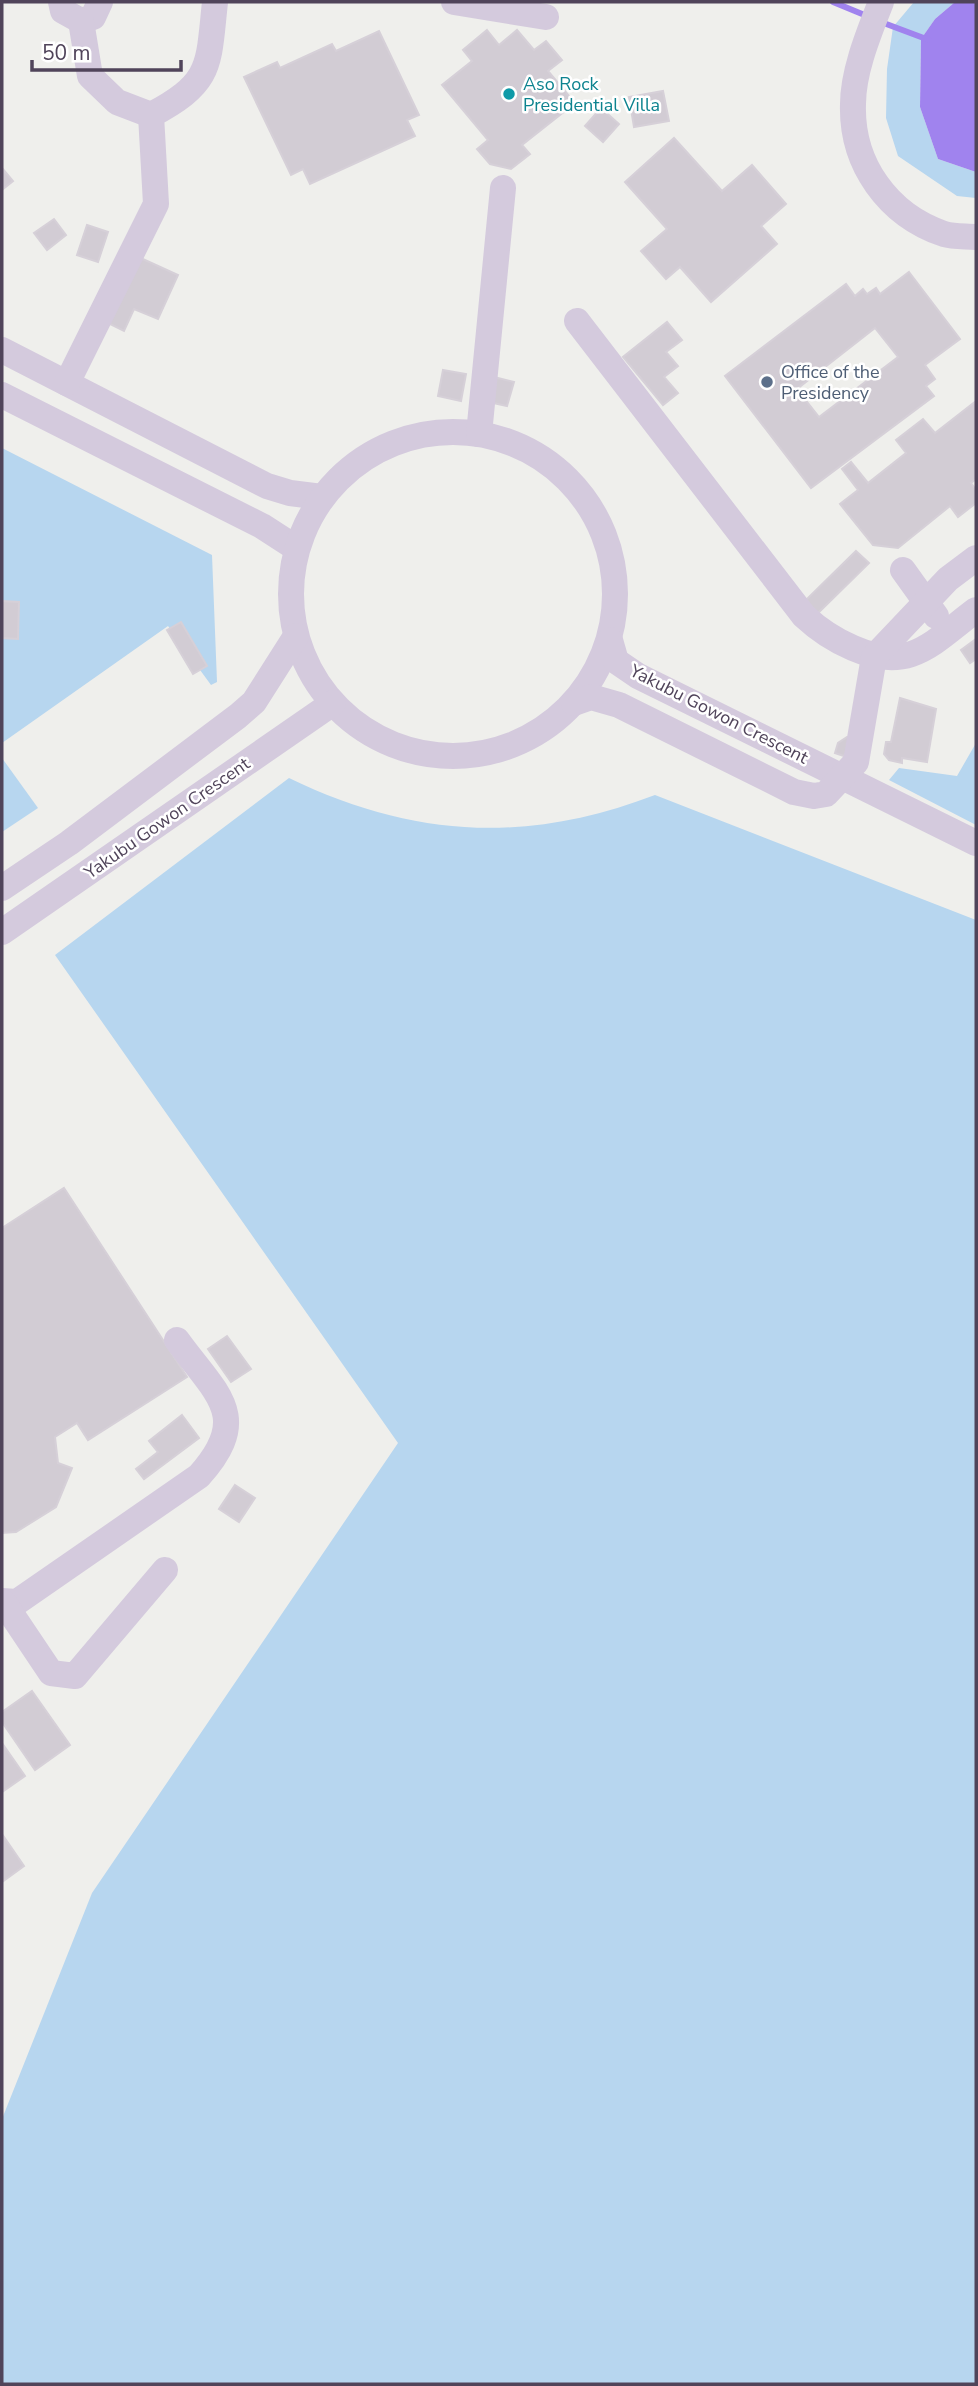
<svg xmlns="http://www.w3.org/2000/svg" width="978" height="2386" font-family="'Nunito Sans',sans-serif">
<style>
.green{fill:#b7d6ef}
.water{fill:#a083ee}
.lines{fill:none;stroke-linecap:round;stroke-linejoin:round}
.stream{stroke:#a083ee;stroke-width:6}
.building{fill:#d2ccd4;stroke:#d6d0d8;stroke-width:2;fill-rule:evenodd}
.minor{stroke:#d4cadd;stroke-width:26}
.culture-dot{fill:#0f9aa8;stroke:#fff;stroke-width:2.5}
.service-dot{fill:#5c6f8a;stroke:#fff;stroke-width:2.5}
.labels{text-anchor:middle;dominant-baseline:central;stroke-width:5;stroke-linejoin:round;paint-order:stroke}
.culture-label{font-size:18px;fill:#0d838f;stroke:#fff;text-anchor:start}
.service-label{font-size:18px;fill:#4e5e75;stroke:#fff;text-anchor:start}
.street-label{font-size:18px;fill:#50445a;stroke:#fff}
</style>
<rect width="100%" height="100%" fill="#efefec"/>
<!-- green -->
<g class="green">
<path d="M914,2h41l-20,17 -14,20 -1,68 18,52 38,13v26l-19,-2 -59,-40 -12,-38 1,-49 6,-42z"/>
<path d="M2,448l210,107 5,127 -6,3 -43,-59 -166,117z"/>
<path d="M976,743v82l-87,-45 10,-12 58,8z"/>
<path d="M2,758l36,50 -36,24z"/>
<path d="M289,778c124,60 238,66 366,17l321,125v1464h-974v-265l90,-226 306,-450 -343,-488z"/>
</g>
<!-- water -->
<path class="water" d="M955,2h21v170l-38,-13 -18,-52 1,-68 14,-20z"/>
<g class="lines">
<!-- stream -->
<g class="stream">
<path d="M833,2l34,14"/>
<path d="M881,22l48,18"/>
</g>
</g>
<!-- building -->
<g class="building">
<path d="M487,30l12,15 18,-15 17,20 12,-9 16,19 -14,11 27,32 -53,42 8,9 -19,15 -21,-5 -13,-15 11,-9 -46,-55 30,-24 -9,-11z"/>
<path d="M379,31l40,84 -12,5 8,16 -105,48 -7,-15 -12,6 -47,-98 33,-15 3,6 52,-24 4,7z"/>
<path d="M663,91l6,30 -35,6 -5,-30z"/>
<path d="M601,108l18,16 -16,18 -18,-16z"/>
<path d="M674,138l48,53 30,-26 34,39 -25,22 16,18 -66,58 -31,-35 -14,12 -25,-28 26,-22 -42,-47z"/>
<path d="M2,168l11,13 -11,9z"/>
<path d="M54,219l12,16 -19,15 -13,-17z"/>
<path d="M87,225l21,7 -10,30 -21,-7z"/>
<path d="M132,254l46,21 -20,44 -24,-10 -10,22 -22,-11z"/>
<path d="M909,272l51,67 -35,26 10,14 -9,7 8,10 -123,92 -86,-112 121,-92 9,12 8,-7 4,5 9,-6 4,6zM875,328l23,29 -79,60 -22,-28z"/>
<path d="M667,322l15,18 -16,12 12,14 -14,11 14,16 -15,12 -40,-48z"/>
<path d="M443,370l23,4 -5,27 -23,-5z"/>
<path d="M490,376l24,6 -7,24 -23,-5z"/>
<path d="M976,401v78l-5,4 5,7v13l-18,14 -8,-11 -52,42 -25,-3 -33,-41 18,-14 -16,-21 9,-7 17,21 38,-30 -10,-13 27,-21 12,14z"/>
<path d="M856,551l13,12 -51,50 -13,-12z"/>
<path d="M2,601l17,1 -1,37 -16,-1z"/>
<path d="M181,622l26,44 -14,8 -26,-44z"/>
<path d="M976,639v20l-6,4 -9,-13z"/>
<path d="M900,698l36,11 -9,53 -25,-4v5l-13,-3 -5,-6 2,-12h5z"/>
<path d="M847,737l9,1 -12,18 -9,-3 3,-10z"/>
<path d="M64,1188l123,189 -99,63 -11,-17 -22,14 3,26 14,5 -16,39 -40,25 -14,1v-305z"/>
<path d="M227,1336l24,33 -20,13 -23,-33z"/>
<path d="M182,1415l17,23 -55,41 -8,-10 22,-17 -9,-11z"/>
<path d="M235,1485l20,13 -16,24 -20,-13z"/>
<path d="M32,1691l38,54 -35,25 -33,-48v-10z"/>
<path d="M2,1743l23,33 -23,16z"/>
<path d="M2,1834l22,32 -22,16z"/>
</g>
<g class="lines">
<!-- minor -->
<g class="minor">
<path d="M61,2l2,9 18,10 12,-4 7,-15"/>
<path d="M454,2l92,15"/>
<path d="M881,2c-12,31 -28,69 -28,102 -2,60 35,111 91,130 10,3 22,2 32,3"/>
<path d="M81,21l9,55 27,26 34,13"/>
<path d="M577,321l227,295c15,14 30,24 49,32 57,25 79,-5 123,-38"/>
<path d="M2,350l265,136 23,7 32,4"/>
<path d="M67,383l89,-179 -5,-89c62,-33 57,-49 64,-113"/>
<path d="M2,395l260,131 34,22"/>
<circle cx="453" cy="594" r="162"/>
<path d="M479,434l24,-246"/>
<path d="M903,570l33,46"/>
<path d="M610,640l6,21 22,15 338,167"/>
<path d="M574,703l17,-6 28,8 175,87 20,4 12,-2 30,-32 18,-105 74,-78 28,-21"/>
<path d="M2,888l67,-45 169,-127 16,-14 42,-66"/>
<path d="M2,932l331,-229"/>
<path d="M2,1601l15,1 182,-126c54,-60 17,-82 -22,-136"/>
<path d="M4,1603l47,70 24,3 90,-106"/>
</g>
</g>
<!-- markers -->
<circle class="culture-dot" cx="509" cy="94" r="7"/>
<circle class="service-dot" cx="767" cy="382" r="7"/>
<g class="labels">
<!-- culture labels -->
<g class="culture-label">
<text x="523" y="84">Aso Rock<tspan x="523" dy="21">Presidential Villa</tspan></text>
</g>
<!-- service labels -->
<g class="service-label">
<text x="781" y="372">Office of the<tspan x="781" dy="21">Presidency</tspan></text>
</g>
<!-- street labels -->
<g class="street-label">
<text transform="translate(719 714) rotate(27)">Yakubu Gowon Crescent</text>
<text transform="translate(167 818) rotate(-35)">Yakubu Gowon Crescent</text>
</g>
</g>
<!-- border -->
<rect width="978" height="2386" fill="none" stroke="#50445a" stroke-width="7"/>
<!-- scale -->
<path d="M32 60v10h149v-10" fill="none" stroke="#50445a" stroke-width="3.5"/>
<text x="42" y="60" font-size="21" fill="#50445a" stroke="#ffffff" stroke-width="5" paint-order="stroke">50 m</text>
</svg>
